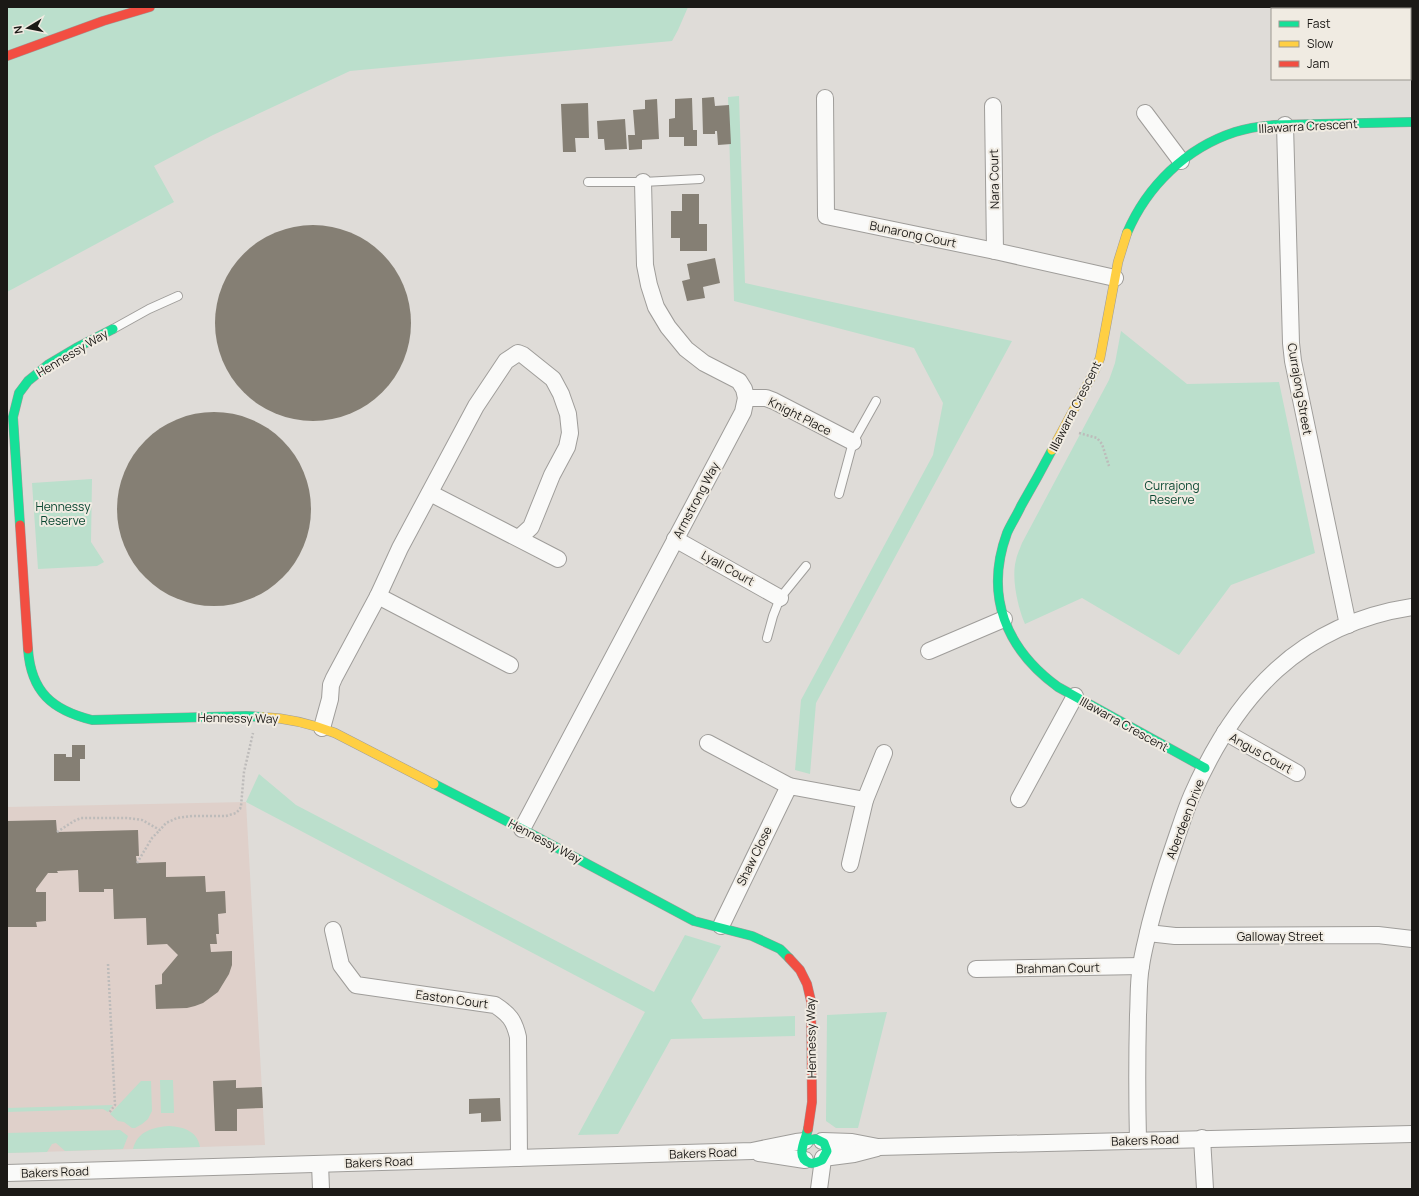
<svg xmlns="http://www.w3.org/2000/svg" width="1419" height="1196" font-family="Manrope,sans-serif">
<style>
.education{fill:#dfd0ca}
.green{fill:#bbdfcc}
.building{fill:#857f74}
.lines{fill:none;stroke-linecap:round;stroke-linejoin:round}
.lane-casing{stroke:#9f9d9a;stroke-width:10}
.street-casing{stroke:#9f9d9a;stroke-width:18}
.fast-casing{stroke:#9f9d9a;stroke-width:10}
.slow-casing{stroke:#9f9d9a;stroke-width:10}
.jam-casing{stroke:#9f9d9a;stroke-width:10}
.path{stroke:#bdbbba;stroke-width:2.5;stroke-dasharray:2 2;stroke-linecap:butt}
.lane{stroke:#fafaf9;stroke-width:8}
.street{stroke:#fafaf9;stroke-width:16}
.fast{stroke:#16e098;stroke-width:9}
.slow{stroke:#ffcf43;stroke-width:9}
.jam{stroke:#f24e42;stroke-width:9}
.labels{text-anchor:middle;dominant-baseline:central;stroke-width:4;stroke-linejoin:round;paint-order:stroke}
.street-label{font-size:12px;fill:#1b1916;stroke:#f0ebe2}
.park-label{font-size:12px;fill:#0a4731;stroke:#f0ebe2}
</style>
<rect width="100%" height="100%" fill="#dfdcd8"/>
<!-- education -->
<path class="education" d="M246,802l19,343 -258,8v-346z"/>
<!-- green -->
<g class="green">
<path d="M7,7h681l-10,23 -6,11 -322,30 -137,64 -59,31 20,36 -167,90z"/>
<path d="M739,96l6,187 267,58 -196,362 -6,71 -15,-4 6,-70 132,-245 10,-52 -29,-55 -180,-47 -6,-204z"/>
<path d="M1121,331l66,53 92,-2 36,171 -84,32 -52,70 -97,-57 -57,26c-7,-16 -14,-46 -9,-64 1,-6 4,-11 6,-17l87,-163 6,-17z"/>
<path d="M92,479l-1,63 13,20 -7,4 -59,3 -6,-86z"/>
<path d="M259,774l37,31 358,187 31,-57 36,11 -30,55 12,18 92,-3v20l-124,3 -53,95 -40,1 67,-123 -399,-210z"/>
<path d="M887,1012l-29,116h-22l-10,-7 1,-106z"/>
<path d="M160,1080h13l1,33h-13z"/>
<path d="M141,1081h10l1,30 -4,8 -6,5 -7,4h-3l-8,-6 -6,-1 -8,-7z"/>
<path d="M113,1105l-5,7 -5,-3 -96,3v-4z"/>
<path d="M169,1126c15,1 28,5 31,21l-67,2c4,-18 21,-22 36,-23z"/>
<path d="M120,1130l8,6 -5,13 -58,2 -9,-8 -4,1 -5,8 -40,1v-20z"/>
</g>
<!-- building -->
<g class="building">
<path d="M714,97l1,9 14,-1 2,39 -13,1 -1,-14h-2v3h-12l-1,-36z"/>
<path d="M692,98l1,32h4v16h-13v-9h-15v-18l6,-1v-19z"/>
<path d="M657,99l2,40 -17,1v9l-13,1 -1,-15h7l-2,-25 12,-1v-9z"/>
<path d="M588,103l1,35h-14l1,14h-13l-2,-48z"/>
<path d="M625,119l2,30 -22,1 -1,-11h-6l-1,-18z"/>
<path d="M682,194h17v30h8v27h-27v-13h-9v-27h11z"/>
<circle cx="313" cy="323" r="98"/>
<path d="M715,258l5,25 -17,4 2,11 -18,3 -5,-20 8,-2 -3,-15z"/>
<circle cx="214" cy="509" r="97"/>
<path d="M72,745h13v14h-5v22h-26v-27h12v3h6z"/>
<path d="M56,820l1,12 81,-2 1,26h-3l1,7 29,-1v15l39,-1 1,16 19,-1 1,22 -8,1 1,20h-3l1,10h-7l1,8 21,-1v14l-3,9 -11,18 -15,11 -8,3 -8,2 -31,1 -1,-24 7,-1v-10l16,-19 -11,-11 -20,1 -1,-27 -32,1 -1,-30h-9v3h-25l-1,-22 -21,1 1,2h-10l-12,16v3h10v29l-10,1 1,5h-30v-106z"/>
<path d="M236,1080v8l26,-1 1,21 -26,1v22h-22l-2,-50z"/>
<path d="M500,1098l1,23 -20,1v-9l-12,1v-15z"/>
</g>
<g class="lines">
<defs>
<g id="lane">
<path d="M588,182h55l57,-3"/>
<path d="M113,329l36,-20 29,-13"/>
<path d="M839,494l14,-52 23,-41"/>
<path d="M767,638l6,-22 7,-18 26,-32"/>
</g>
<g id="street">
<path d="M825,98l1,118 169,35 120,27"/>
<path d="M993,106l2,145"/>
<path d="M1145,113l36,48"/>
<path d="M1285,125l6,218 2,18 55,264"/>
<path d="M746,398h20l8,3 79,41"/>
<path d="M430,493l128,66"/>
<path d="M675,539l105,59"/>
<path d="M378,596l132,69"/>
<path d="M929,651l75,-32"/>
<path d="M322,728l8,-29 1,-14 3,-7 44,-82 22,-48 76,-142 30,-45 12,-8 5,2 30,24 8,15 7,20 2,19 -3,14 -15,28 -21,52 -12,11"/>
<path d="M1225,732l72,41"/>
<path d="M708,743l81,43"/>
<path d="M1019,799l56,-103"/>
<path d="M522,829l221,-417 3,-14 -2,-9 -5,-8 -35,-18 -18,-14 -18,-22 -12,-20 -7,-22 -4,-20 -2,-83"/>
<path d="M850,864l15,-64 19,-47"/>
<path d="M721,926l68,-140 76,14"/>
<path d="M333,930l8,35 15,20 139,20c14,9 19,15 23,32l1,121"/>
<path d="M1148,933l27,3 203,-1 34,4"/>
<path d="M976,969l165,-3"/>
<path d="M1202,1138l3,51"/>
<path d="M822,1141l30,1 26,5 534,-13"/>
<path d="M1138,1141c-1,-42 -1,-84 0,-126 1,-16 0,-33 3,-49 2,-15 6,-28 9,-42 7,-27 15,-53 24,-79 6,-17 11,-34 18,-50 44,-100 108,-171 220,-188"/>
<path d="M759,1153l46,7"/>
<path d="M823,1158l31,-4 23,-6"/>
<path d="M320,1164l1,25"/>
<path d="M7,1173l745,-22 44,-9 9,-1"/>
<path d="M819,1189l4,-30"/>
</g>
<g id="fast">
<path d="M1127,233c20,-47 59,-85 108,-101 12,-4 26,-6 39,-7l138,-3"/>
<path d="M1052,450c-10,19 -20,37 -31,56 -4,9 -10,18 -14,27 -23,63 -1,116 51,154l147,81"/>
<path d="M20,525l-7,-108 6,-24 9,-12 21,-17 27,-16 37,-19"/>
<path d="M28,649c3,43 24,61 64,71l154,-4 16,1"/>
<path d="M434,784l88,45 172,92 58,15 28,13 9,9"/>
<path d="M805,1141l11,-2 8,4 3,8 -5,9c-4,2 -8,4 -12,3 -16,-5 -4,-24 -2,-34"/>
</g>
<g id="slow">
<path d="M1052,450l43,-80 5,-12 18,-96 9,-29"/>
<path d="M262,717c25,1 50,7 73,16l99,51"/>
</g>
<g id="jam">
<path d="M7,56l96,-35 47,-14"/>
<path d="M20,525l8,124"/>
<path d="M789,958l11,12 7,14 4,17 1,101 -4,27"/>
</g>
</defs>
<!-- lane casing -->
<use href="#lane" class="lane-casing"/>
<!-- street casing -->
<use href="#street" class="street-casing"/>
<!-- fast casing -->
<use href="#fast" class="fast-casing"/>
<!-- slow casing -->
<use href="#slow" class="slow-casing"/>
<!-- jam casing -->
<use href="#jam" class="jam-casing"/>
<!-- path -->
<g class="path">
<path d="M1079,433l18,5 5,6 7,22"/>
<path d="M57,832l17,-11 7,-3h46l15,2 18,10 6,-7 11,-5 15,-2h34l10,-3 4,-4 1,-3 3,-34 9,-39"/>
<path d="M137,863l15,-25 8,-8"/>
<path d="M108,964l7,141 -6,8"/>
</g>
<!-- lane -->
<use href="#lane" class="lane"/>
<!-- street -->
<use href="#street" class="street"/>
<!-- fast -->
<use href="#fast" class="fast"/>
<!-- slow -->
<use href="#slow" class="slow"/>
<!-- jam -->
<use href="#jam" class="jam"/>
</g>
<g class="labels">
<!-- street labels -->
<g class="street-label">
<text transform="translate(1308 126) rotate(-3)">Illawarra Crescent</text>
<text transform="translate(994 179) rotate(-91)">Nara Court</text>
<text transform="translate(913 234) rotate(12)">Bunarong Court</text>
<text transform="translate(72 353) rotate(-31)">Hennessy Way</text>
<text transform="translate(1300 389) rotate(80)">Currajong Street</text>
<text transform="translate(1075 406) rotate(-63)">Illawarra Crescent</text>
<text transform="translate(800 416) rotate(27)">Knight Place</text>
<text transform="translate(696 500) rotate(-62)">Armstrong Way</text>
<text transform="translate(728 568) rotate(29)">Lyall Court</text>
<text transform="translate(238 718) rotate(1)">Hennessy Way</text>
<text transform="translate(1124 724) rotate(29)">Illawarra Crescent</text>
<text transform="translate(1261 753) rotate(29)">Angus Court</text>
<text transform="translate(1185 819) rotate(-69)">Aberdeen Drive</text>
<text transform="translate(545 841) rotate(28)">Hennessy Way</text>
<text transform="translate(754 856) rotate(-64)">Shaw Close</text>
<text x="1280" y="936">Galloway Street</text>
<text transform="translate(1058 968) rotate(-1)">Brahman Court</text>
<text transform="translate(452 999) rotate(8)">Easton Court</text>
<text transform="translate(811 1038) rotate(-91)">Hennessy Way</text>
<text transform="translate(1145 1140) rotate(-2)">Bakers Road</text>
<text transform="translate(703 1153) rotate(-2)">Bakers Road</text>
<text transform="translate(379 1162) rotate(-2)">Bakers Road</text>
<text transform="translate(55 1172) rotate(-2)">Bakers Road</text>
</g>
<!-- park labels -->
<g class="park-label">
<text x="1172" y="485">Currajong<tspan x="1172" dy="14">Reserve</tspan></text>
<text x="63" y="506">Hennessy<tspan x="63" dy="14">Reserve</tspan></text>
</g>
</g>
<!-- border -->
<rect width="1419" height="1196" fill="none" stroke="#1b1916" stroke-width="16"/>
<!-- legend -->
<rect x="1271" y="8" width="140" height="72" fill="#f0ebe2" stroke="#9b9790"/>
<rect x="1279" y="21" width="20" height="6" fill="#16e098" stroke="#9b9790"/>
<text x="1307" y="28" font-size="12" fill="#1b1916">Fast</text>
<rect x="1279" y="41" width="20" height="6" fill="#ffcf43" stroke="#9b9790"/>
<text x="1307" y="48" font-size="12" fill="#1b1916">Slow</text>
<rect x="1279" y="61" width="20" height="6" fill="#f24e42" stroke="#9b9790"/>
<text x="1307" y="68" font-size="12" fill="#1b1916">Jam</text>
<!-- north arrow -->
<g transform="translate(28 28) rotate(260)" stroke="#f0ebe2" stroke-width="3" paint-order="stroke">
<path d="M0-3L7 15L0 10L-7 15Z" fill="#1b1916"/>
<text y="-6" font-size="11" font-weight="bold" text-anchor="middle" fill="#1b1916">N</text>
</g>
</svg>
